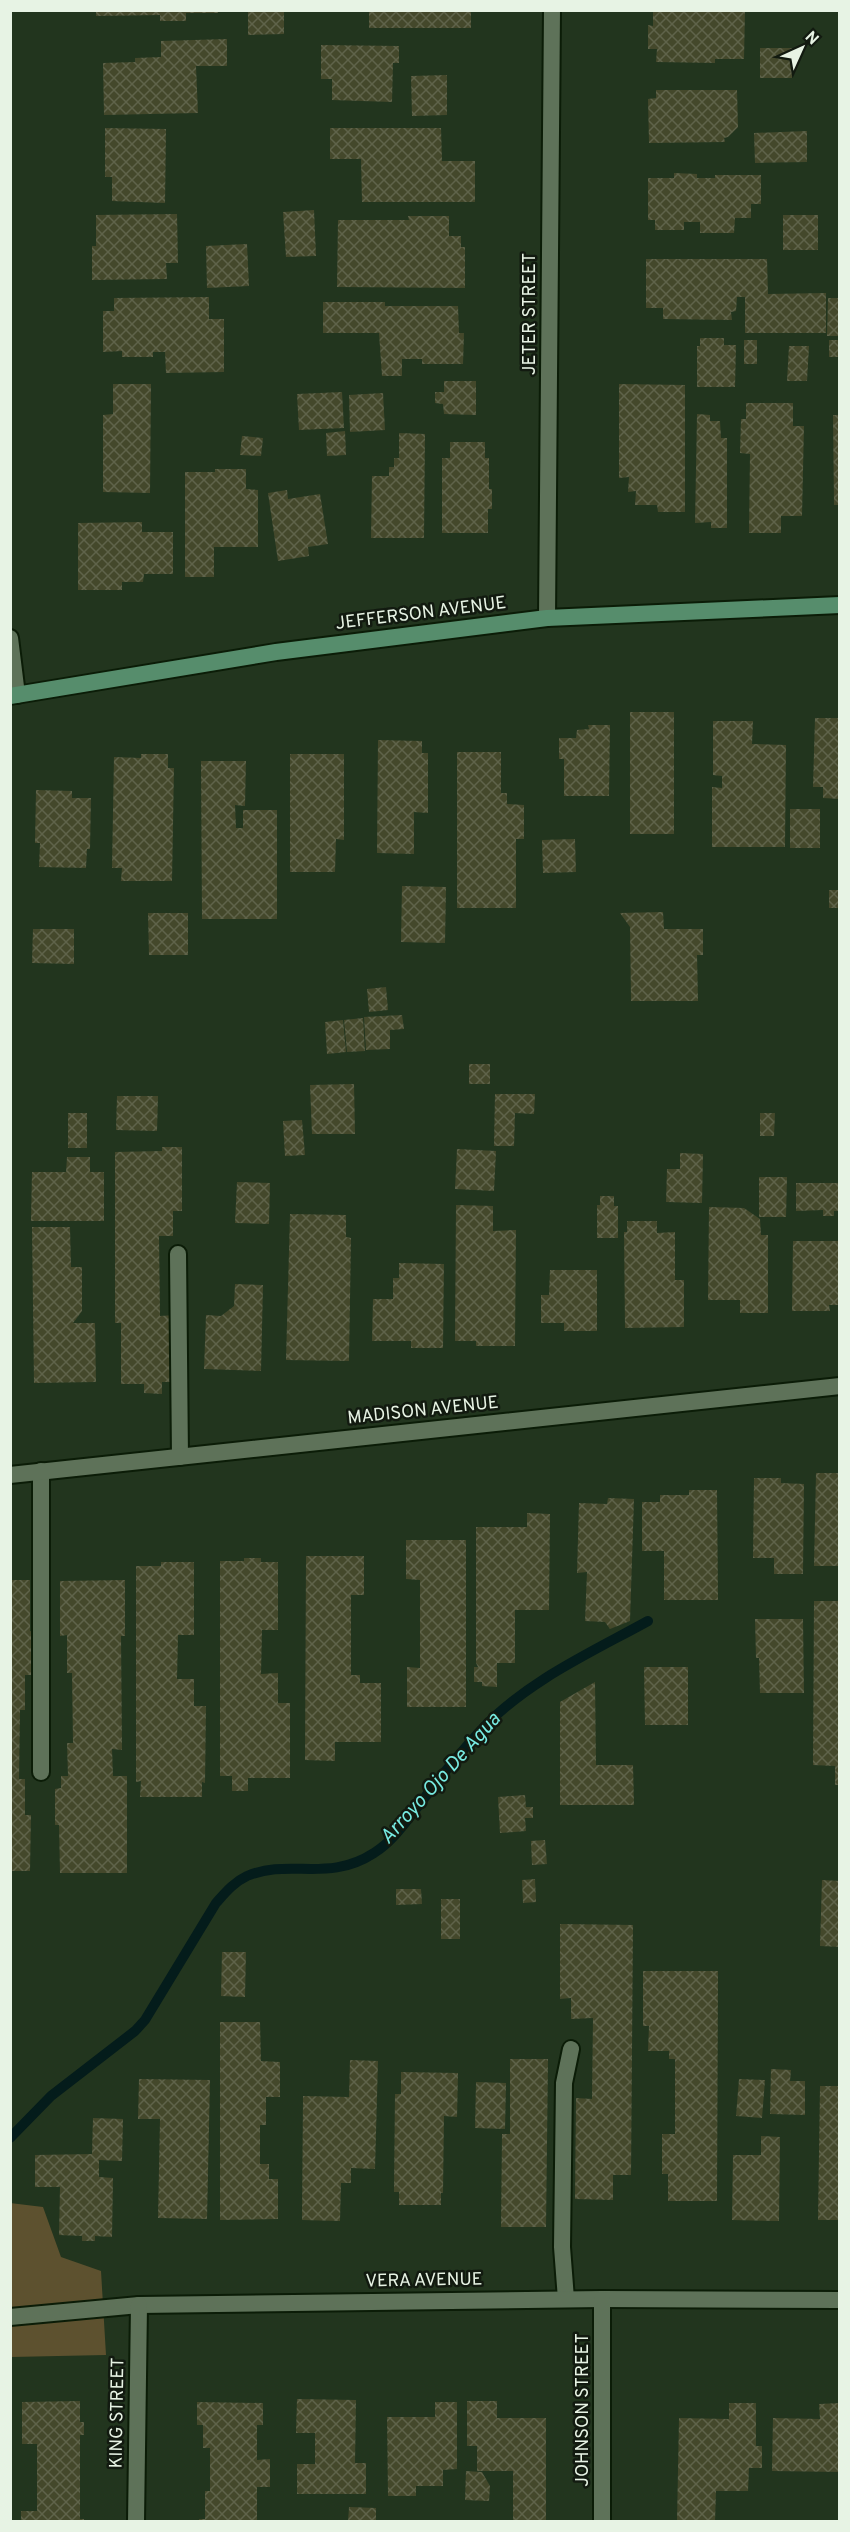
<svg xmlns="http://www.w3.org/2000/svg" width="850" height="2532" font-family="Overpass,sans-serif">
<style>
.green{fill:#5d512f}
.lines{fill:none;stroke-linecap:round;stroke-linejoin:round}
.stream{stroke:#041c1b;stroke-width:10}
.building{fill:url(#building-cross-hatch)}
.service-casing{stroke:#0b1c07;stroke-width:20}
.minor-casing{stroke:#0b1c07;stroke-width:20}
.secondary-casing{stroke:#0b1c07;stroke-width:20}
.service{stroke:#5e7259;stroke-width:16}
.minor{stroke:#5e7259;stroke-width:16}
.secondary{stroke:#568d6c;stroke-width:16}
.labels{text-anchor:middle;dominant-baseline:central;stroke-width:5;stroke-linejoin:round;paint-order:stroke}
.street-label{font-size:18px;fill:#e7f3e4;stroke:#121a10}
.water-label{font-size:20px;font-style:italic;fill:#77ebe2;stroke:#121a10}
</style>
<defs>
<pattern id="building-cross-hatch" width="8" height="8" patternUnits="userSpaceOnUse" patternTransform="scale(1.5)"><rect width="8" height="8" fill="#44482b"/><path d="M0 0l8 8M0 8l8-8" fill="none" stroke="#5f634a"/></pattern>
</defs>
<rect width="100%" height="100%" fill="#22351e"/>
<!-- green -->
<path class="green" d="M10,2203l33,4 18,50 40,14 5,84 -95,2z"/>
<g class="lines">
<!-- stream -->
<path class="stream" d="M10,2138l41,-42 84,-65 10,-11 71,-117c9,-10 18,-21 31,-27 43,-18 81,7 127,-23 21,-13 36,-37 52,-57 17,-23 36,-45 55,-66 46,-49 109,-77 167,-109"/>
</g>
<!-- building -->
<g class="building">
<path d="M96,10h122v3h-32v8h-26v-6l-64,1z"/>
<path d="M248,10h36v24l-36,1z"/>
<rect x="369" y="10" width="102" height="18"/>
<path d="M653,10h92l-1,49h-29v4l-59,-1 1,-13h-9v-24l5,1z"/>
<path d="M227,39v27h-31l2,47 -94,2 -1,-52 32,-1v-4l26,-1v-16z"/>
<path d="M321,45l78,1v17h-6l-1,39 -60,-2v-21h-11z"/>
<rect x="760" y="48" width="32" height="30"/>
<path d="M447,75v40l-35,1 -1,-40z"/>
<path d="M656,90h81l1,37 -10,10 -4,1 1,4 -76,1 -1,-44 8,-1z"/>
<path d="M105,128l61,1 -1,74 -53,-2v-24h-7z"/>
<path d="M330,128h111l1,33h33v41h-113l-1,-43h-31z"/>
<path d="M807,131v31l-52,1 -1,-30z"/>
<path d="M674,173l23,1v4h18v-3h46v29h-10v14h-16l-1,15h-34v-11h-16v8h-29v-10h-7v-42h26z"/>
<path d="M314,210l2,46 -30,1 -3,-45z"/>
<path d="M177,214l1,49h-12l1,16 -75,1v-34h4v-31z"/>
<rect x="783" y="215" width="35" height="35"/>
<path d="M408,216h41v20h12v11h4v41l-128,-1 1,-67h71z"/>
<path d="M247,244l2,42 -42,2 -1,-42z"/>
<path d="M646,259h121l1,35 58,-1v40h-81v-36h-8l-1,14 -5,1 1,8 -69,-1v-11h-17z"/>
<path d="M209,297v22h15v53l-58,1 -1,-21h-12v5h-31v-6l-19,1v-41h11v-13z"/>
<path d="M828,298h12v38h-13z"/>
<path d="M323,302h62v4h73l1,27h5l-1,31h-41v-5h-20v17h-20l-3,-43h-56z"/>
<path d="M700,338h24v7h12l-1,42h-38v-41h3z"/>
<rect x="744" y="340" width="13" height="24"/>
<rect x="829" y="340" width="11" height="17"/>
<path d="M789,346h20l-2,35h-20z"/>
<path d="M444,381h32v34l-32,-1 -1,-10 -8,-1v-11h9z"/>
<path d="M113,384h38l-1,109 -47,-1v-77l10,-1z"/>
<path d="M619,384l66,1v127h-27l-1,-7h-22l1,-14 -8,1 1,-15 -10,1z"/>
<path d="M342,392l2,36 -45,2 -2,-36z"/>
<path d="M383,393l2,37 -35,2 -1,-37z"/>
<path d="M746,403h47v23h11l-2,90h-21v17h-32l1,-79 -10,-1 1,-34h5z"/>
<path d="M697,414l13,1v6h10l1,17h6v90h-16v-6l-16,1z"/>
<path d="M833,415h7v90h-6z"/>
<path d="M345,431l1,24 -19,1 -1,-23z"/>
<path d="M399,433l26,1 -1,104h-53l1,-62h17v-9h5v-9h5z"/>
<path d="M242,436l21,2 -2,18 -21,-1z"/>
<path d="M450,442h35v16h4v31h3v20h-4v24h-46v-75h8z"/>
<path d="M215,469h31v20l12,1v57h-44v30h-29v-105h30z"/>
<path d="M287,490l1,9 32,-5 8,50 -20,3 1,9 -31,5 -10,-68z"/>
<path d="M142,522v10h31v42h-29l-1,8h-21v8h-44v-67z"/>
<rect x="630" y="712" width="44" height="122"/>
<path d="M815,718h25v81l-17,-1v-11h-10z"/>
<path d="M713,721h40l-1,23 34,1 -1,102h-73v-60l10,1v-12l-9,-1z"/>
<path d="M588,725h22l-1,71h-45v-37h-5v-21h17l1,-8 12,-1z"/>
<path d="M378,740l44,1v12h6v60l-14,-1v42l-37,-1z"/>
<path d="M457,752h44v41h6v11l17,1v34h-8v69h-59z"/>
<path d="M141,754h27v14h6l-2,113h-51l1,-13h-10l2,-111 27,1z"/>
<path d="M290,754h54v86l-8,-1 -1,33h-45z"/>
<path d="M201,761h45l-1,45 -10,-1 1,23h7v-18h34v109h-75z"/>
<path d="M36,790l36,1v7h19l-1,51h-3l-1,19 -47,-1 1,-24h-5z"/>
<rect x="790" y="809" width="30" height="39"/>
<path d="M575,839l1,33 -33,1 -1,-33z"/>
<path d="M402,886l44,1 -1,56 -44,-1z"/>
<rect x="829" y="890" width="11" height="18"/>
<path d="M663,912l1,17h39v26h-6l1,46h-67l-1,-74 -10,-14z"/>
<path d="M148,913h40v42h-39z"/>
<path d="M33,929h41v35l-42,-1z"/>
<path d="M386,987l2,23 -19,2 -2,-23z"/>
<path d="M402,1015l2,14 -14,1v19l-24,1 -2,-33z"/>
<path d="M363,1018l2,33 -18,1 -3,-32z"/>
<path d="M343,1020l3,32 -19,2 -2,-32z"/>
<rect x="469" y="1064" width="21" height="20"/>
<path d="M354,1084l1,50h-43l-2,-49z"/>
<path d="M495,1094h40l-1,20 -19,-1 -1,33h-20z"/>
<path d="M117,1096h41l-1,35 -41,-1z"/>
<rect x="68" y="1113" width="19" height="35"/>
<path d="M760,1113h15l-1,23h-14z"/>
<path d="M302,1120l3,35 -20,1 -2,-35z"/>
<path d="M162,1147h20v64h-9v25h-14l1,80 15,-1v67h-13v12l-18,-1v-9h-23v-61h-6v-171l47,-1z"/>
<path d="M457,1149l39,2 -2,40 -39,-2z"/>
<path d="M680,1153l23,1 -1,49 -36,-1 1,-33h13z"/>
<path d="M67,1157h23v15h14v49h-73l1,-49h34z"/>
<path d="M759,1177h28l-1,40h-27z"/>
<path d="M237,1182l33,1 -1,41 -34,-1z"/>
<path d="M796,1183h44v28h-6v5h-11v-6l-27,1z"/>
<path d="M600,1196h14v10h4v32h-21v-33h3z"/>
<path d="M456,1205l37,1v25l23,-1 -1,116h-39v-5h-21z"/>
<path d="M709,1207l35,1 16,11 1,16h7v78h-28v-13h-32z"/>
<path d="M290,1214l56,1v22l5,1 -2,123 -63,-1z"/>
<path d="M627,1221h30v12l18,-1v48h9v47l-59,1 -1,-96h3z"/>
<path d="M32,1227h38l1,40h11v44l-9,12h22l1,59 -62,1z"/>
<path d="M793,1241h47v64h-11l1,6h-38z"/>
<path d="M399,1263l45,1 -1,84h-32v-7h-39l1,-42h20v-21h6z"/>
<path d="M550,1270h47v61h-33v-8h-23v-28h8z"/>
<path d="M235,1284l28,1 -2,86 -57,-2 2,-54 15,1 13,-10z"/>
<path d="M816,1473h24v93h-26z"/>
<path d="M754,1478h27v5l23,1 -1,90h-29v-16h-21z"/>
<path d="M689,1490h28l1,110h-54v-49h-22v-49h18v-7h29z"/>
<path d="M608,1498l26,1 -4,122 -20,8 -5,-7 -20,-1 2,-49 -10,1 2,-70 28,1z"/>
<path d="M527,1513l23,1 -1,96h-34v53h-18v24l-15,-1v-4h-8v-15h4l-2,-4v-136h51z"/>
<path d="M406,1540h60v167h-59v-40l13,1v-88l-14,-1z"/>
<path d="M306,1556h58v39h-13v80h9v8h21v59h-46v19l-30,-1z"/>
<path d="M244,1558h17v4h17v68h-16l-1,44 17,-1v30h12v75h-42v13h-16v-15h-12v-215h24z"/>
<path d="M161,1562h33v73h-16l-1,44h17v27h12l-1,77 -3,-1v15h-62l1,-16 -5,1v-216h25z"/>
<path d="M10,1580h20v51l6,1v33h-5v10h-6v35h-5l-1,69h6v36h6l-1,56h-20z"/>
<path d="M125,1580v56h-4l1,114 -10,-1 1,27h14v97h-67l-1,-48h-4v-36l6,-1v-12h7l-1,-33h6l-1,-70h-5v-38l-7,1v-55z"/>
<path d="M814,1601h26v184h-5v-19l-22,-1z"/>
<path d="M755,1619h48l1,74h-44l-1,-35h-3z"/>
<path d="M644,1667h44v58h-43z"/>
<path d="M595,1682l1,83h37l1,40h-74v-103z"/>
<path d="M525,1795l1,12h7v11h-8l1,13 -26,2 -2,-36z"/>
<path d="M545,1840l2,24 -15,1 -1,-24z"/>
<path d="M535,1879l1,23 -13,1 -1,-23z"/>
<path d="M822,1880l18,1v66l-20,-1z"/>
<path d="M396,1889h25l1,15 -26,1z"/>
<rect x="441" y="1899" width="19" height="40"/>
<path d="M560,1924l73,1 -2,250h-18v25l-38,-1 1,-101 16,1 1,-81 -22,1v-21l-11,1z"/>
<path d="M222,1952h24l-1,45 -24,-1z"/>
<path d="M643,1971h75l-1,230h-49v-27h-6v-40h13v-75h-6v-8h-21l1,-25h-6z"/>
<path d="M220,2022h40l1,39 19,1v35h-14v28h-6v39h9v15h9v40l-58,1z"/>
<path d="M510,2059h38l-2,168h-45l1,-93h8z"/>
<path d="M350,2060l28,1 -3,108 -24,-1v15h-10l-1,38 -38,-1 1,-124 46,1z"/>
<path d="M771,2069l20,1 -1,11h15v34l-35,-1z"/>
<path d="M401,2072l57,1 -1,44 -13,-1 -1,77h-2v12h-42v-13h-5l1,-98h6z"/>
<path d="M139,2079l71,1 -3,139 -49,-1 2,-99h-22z"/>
<path d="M739,2079l26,1 -3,38 -26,-2z"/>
<path d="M476,2082l30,1 -1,46 -30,-1z"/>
<path d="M820,2086h20v134h-22z"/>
<path d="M93,2118l30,1 -1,42 -23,-1v17l14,1 -1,59 -17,-1v5h-13v-5l-23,-1 1,-48h-25v-32l57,-1z"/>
<path d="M761,2136l19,1 -1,84 -47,-1 1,-65h28z"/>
<path d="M297,2399l59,1 -1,63h11v31h-69v-30h18v-31h-19z"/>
<path d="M80,2401v21h4v13h-4v84h4v3h-63v-11h16v-67h-15v-42z"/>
<path d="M467,2401h30v17h49v104h-33v-51h-36v-25h-10z"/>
<path d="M197,2402l66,1v22h-6v35l13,-1v28h-13v35h-58v-3h6v-28h5v-43h-7v-23h-6z"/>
<path d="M435,2402h22v67l-14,1v16h-27v10h-28l-1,-79h48z"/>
<path d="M729,2403h27v43h6v22h-13l-1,23h-32l-1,31h-38l2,-104 50,1z"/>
<path d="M840,2403v69l-68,-1 1,-53 47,1 -1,-15z"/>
<path d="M466,2471l16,1 8,14 -1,15 -24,-1z"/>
<path d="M349,2507l27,1v14h-28z"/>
</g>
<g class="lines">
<defs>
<g id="service">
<path d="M178,1254l2,203"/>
<path d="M41,1772v-301"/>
<path d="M566,2299l-4,-52 2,-164 7,-34"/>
</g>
<g id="minor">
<path d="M547,618l5,-608"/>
<path d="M10,638l7,57"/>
<path d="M10,1475l830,-89"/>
<path d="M10,2317l129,-12 463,-6 238,1"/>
<path d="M136,2522l3,-217"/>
<path d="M602,2522v-223"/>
</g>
<path id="secondary" d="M10,696l266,-44 271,-34 293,-13"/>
</defs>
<!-- service casing -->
<use href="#service" class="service-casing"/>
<!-- minor casing -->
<use href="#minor" class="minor-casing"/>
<!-- secondary casing -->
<use href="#secondary" class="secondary-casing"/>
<!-- service -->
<use href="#service" class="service"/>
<!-- minor -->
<use href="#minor" class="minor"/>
<!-- secondary -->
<use href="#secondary" class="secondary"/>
</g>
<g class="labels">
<!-- street labels -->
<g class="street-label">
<text transform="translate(530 314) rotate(-90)">JETER STREET</text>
<text transform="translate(421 614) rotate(-7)">JEFFERSON AVENUE</text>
<text transform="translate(423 1411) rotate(-6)">MADISON AVENUE</text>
<text transform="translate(424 2281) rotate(-1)">VERA AVENUE</text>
<text transform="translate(583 2410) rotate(-90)">JOHNSON STREET</text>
<text transform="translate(118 2413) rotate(-89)">KING STREET</text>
</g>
<!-- water labels -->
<g class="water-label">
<text transform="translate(441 1779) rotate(-48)">Arroyo Ojo De Agua</text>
</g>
</g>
<!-- border -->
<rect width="850" height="2532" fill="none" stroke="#e7f3e4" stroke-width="24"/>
<!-- north arrow -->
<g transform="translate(802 48) rotate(45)" stroke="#121a10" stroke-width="4.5" paint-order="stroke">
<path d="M0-4.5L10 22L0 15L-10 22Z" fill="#e7f3e4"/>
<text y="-9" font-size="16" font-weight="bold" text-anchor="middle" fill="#e7f3e4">N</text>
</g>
</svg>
